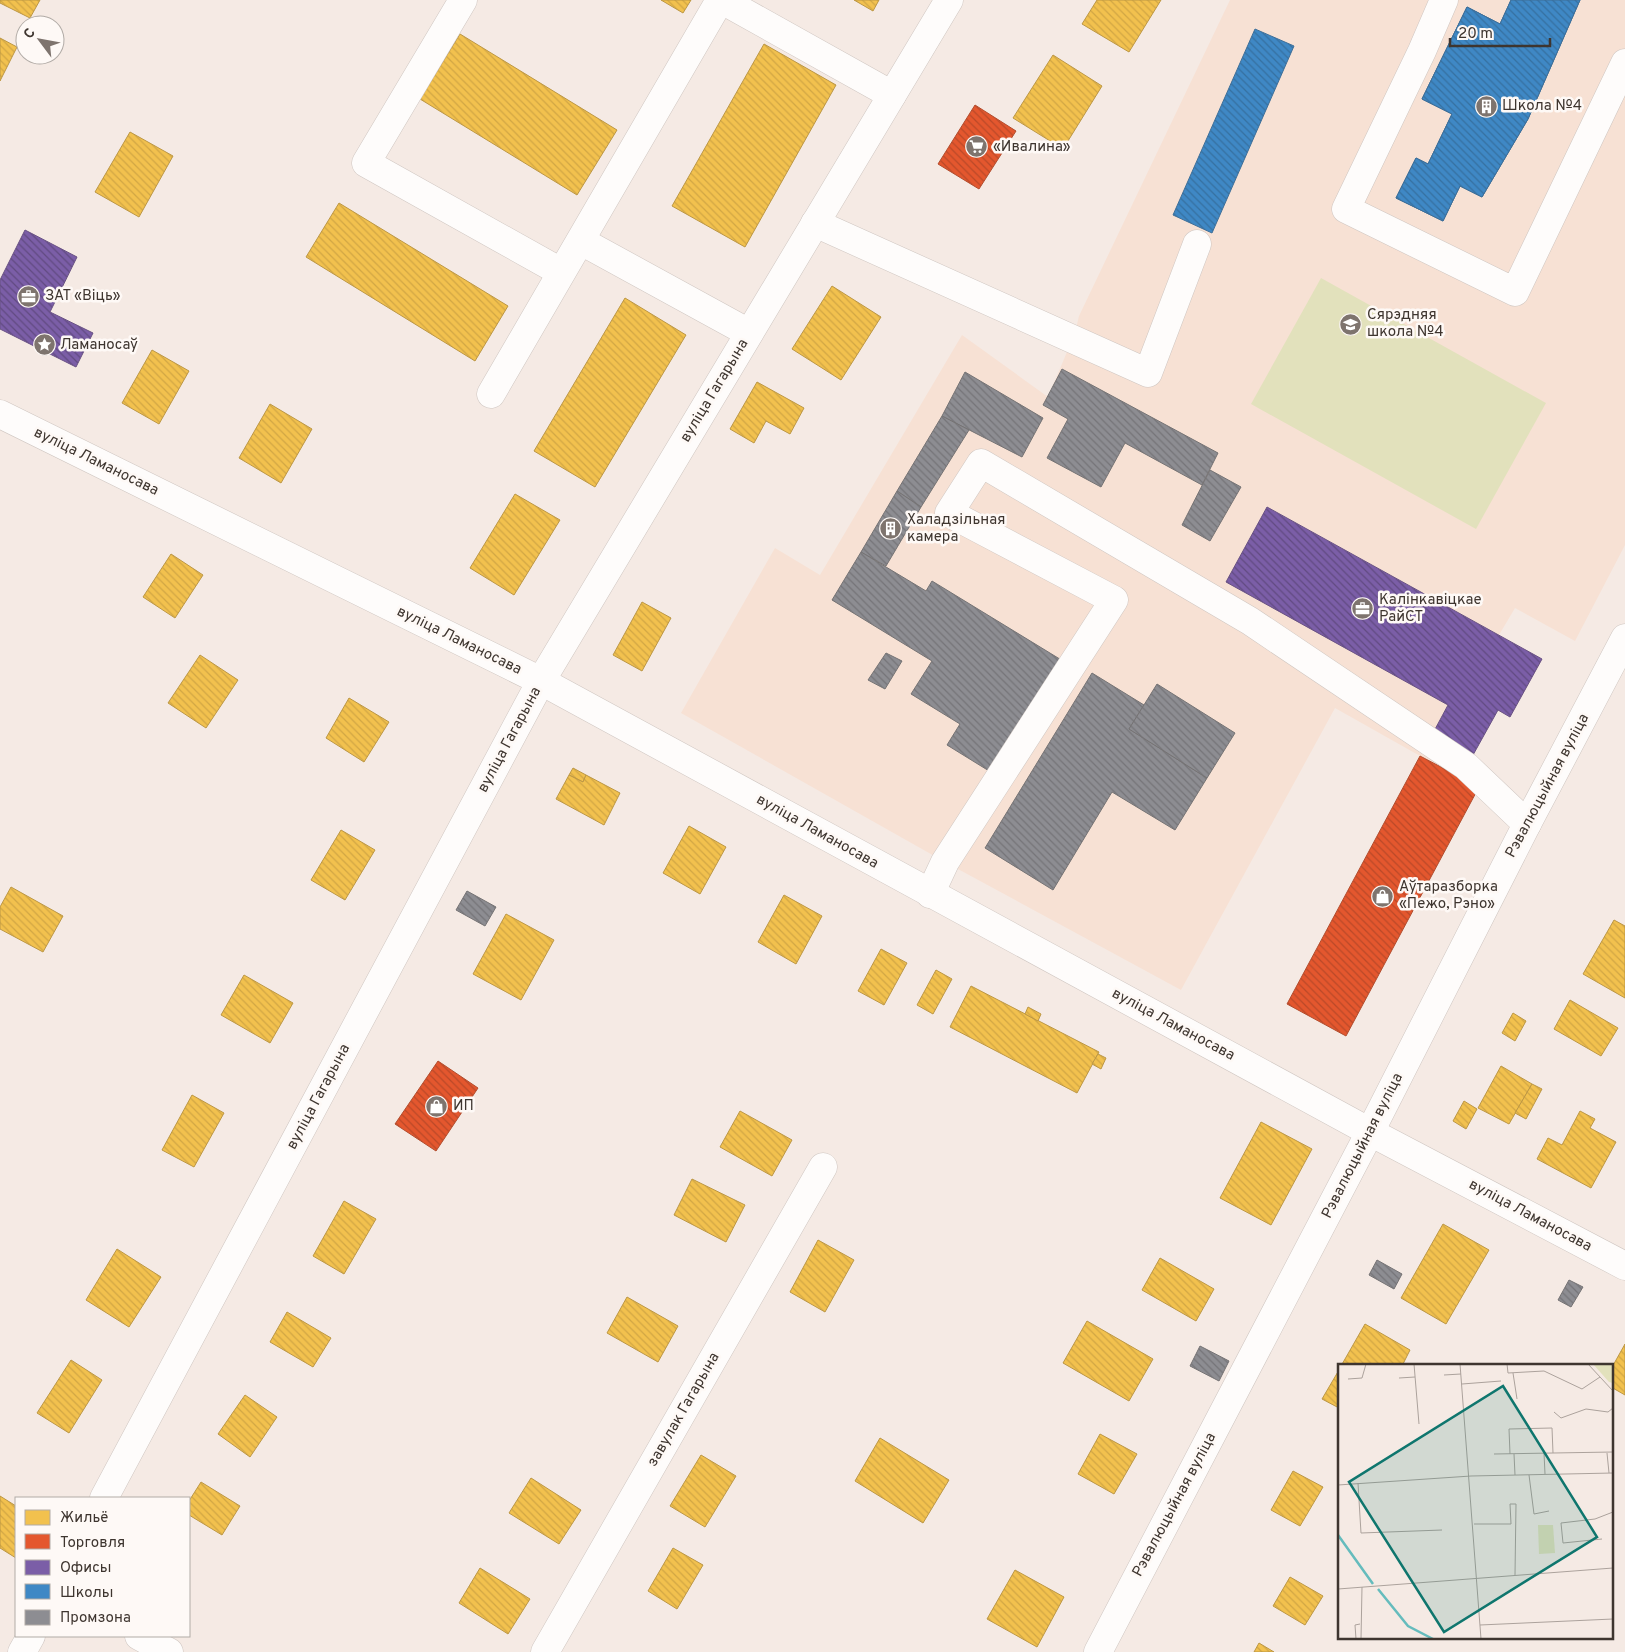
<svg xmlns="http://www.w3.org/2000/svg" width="1625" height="1652" font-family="Overpass,sans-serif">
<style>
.built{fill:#f7e1d4}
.pitch{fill:#e2e1bc}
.homes{fill:url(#homes-back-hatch);stroke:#bc9745}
.shops{fill:url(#shops-back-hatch);stroke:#b24d2e}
.offices{fill:url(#offices-back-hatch);stroke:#695283}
.schools{fill:url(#schools-back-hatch);stroke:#3f6f98}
.industry{fill:url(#industry-back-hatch);stroke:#757374}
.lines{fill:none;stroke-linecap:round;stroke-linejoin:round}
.minor-casing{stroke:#cfc6c1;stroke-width:29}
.minor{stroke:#fefcfb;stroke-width:28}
.labels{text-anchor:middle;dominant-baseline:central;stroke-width:5;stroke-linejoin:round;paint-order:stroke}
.poi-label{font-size:15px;fill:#3e352f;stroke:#fef9f6;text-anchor:start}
.street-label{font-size:15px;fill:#3e352f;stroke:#fef9f6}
.inset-river{fill:none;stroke:#65bcbd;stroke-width:2.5}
.inset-road{fill:none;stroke:#aca29c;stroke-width:1}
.view{fill:#0f766e;fill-opacity:0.15;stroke:#0f766e;stroke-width:2.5}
.inset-edge{fill:none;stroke:#3e352f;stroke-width:2.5}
</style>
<defs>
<pattern id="homes-back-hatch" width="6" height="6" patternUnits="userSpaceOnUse" patternTransform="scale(1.25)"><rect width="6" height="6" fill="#f2c14e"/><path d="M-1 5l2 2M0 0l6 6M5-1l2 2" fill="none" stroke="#d1a644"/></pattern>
<pattern id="shops-back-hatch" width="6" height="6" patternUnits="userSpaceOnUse" patternTransform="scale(1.25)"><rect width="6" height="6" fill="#e4572e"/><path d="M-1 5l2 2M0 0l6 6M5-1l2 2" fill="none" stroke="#ba4928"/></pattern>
<pattern id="offices-back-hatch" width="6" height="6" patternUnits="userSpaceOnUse" patternTransform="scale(1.25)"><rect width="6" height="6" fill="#7b5ea7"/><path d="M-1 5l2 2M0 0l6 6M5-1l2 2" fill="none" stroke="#614a81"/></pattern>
<pattern id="schools-back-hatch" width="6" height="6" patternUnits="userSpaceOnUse" patternTransform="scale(1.25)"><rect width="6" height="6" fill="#3f88c5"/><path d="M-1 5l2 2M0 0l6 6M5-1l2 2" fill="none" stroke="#3670a0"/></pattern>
<pattern id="industry-back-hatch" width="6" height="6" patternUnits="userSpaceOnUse" patternTransform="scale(1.25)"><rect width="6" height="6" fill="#8d8d92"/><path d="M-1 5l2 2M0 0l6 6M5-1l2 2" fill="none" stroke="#757478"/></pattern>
</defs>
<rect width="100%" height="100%" fill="#f5eae4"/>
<!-- built -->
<path class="built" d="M1230,0h395v545l-50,96 -60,-33 -16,27 43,24 -32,58 -13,-7 -24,45 6,32 -66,-35 -78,-44 -154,282 -236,-128 -264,-149 94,-165 45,27 142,-240 86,62 27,-64 4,-17z"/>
<!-- pitch -->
<path class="pitch" d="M1321,278l225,125 -70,126 -225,-125z"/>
<!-- homes -->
<g class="homes">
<path d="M0,0h40l-10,18 -30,-15z"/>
<path d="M661,0h30l-8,13z"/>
<path d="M854,0h25l-6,11z"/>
<path d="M1097,0h64l-32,52 -47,-28z"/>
<path d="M460,34l157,96 -40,65 -157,-96z"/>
<path d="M0,38l17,9 -17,34z"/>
<path d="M764,44l72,41 -91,162 -73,-41z"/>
<path d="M1053,55l49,31 -39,63 -50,-31z"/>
<path d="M130,132l43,24 -34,61 -44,-25z"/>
<path d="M339,203l169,103 -33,55 -169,-104z"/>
<path d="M832,286l49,31 -40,63 -49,-31z"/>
<path d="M625,298l61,37 -91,152 -61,-36z"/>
<path d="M152,350l37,21 -30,53 -37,-21z"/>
<path d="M757,382l47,26 -14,26 -24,-13 -12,22 -24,-14z"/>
<path d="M270,404l42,25 -31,54 -42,-25z"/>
<path d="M515,494l45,26 -46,75 -44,-27z"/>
<path d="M171,554l32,21 -28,43 -32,-21z"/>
<path d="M642,602l29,16 -29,53 -29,-16z"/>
<path d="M200,655l38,25 -32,48 -38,-25z"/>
<path d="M349,698l40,24 -25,40 -38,-24z"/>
<path d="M573,768l13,7 -3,7 -14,-7z"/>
<path d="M569,775l14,7 3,-7 34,18 -16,32 -48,-26z"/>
<path d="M689,826l37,21 -26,47 -37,-21z"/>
<path d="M341,830l34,20 -30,50 -34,-20z"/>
<path d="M11,887l52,29 -20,36 -43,-23v-22z"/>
<path d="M784,895l38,21 -26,48 -38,-22z"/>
<path d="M506,914l48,26 -33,60 -48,-26z"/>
<path d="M1614,920l11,6v72l-42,-24z"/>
<path d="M881,949l26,14 -23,42 -26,-14z"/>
<path d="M936,970l16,9 -19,35 -16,-9z"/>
<path d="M244,975l49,28 -23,40 -49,-28z"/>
<path d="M971,986l128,66 -22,41 -127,-66z"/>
<path d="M1570,1000l48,28 -17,28 -47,-27z"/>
<path d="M1028,1007l13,7 -3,7 -13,-7z"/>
<path d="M1513,1013l13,8 -11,20 -13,-8z"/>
<path d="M1098,1054l8,4 -5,11 -9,-5z"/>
<path d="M1501,1066l31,18 -23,40 -31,-16z"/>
<path d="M1532,1084l10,5 -16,30 -11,-6z"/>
<path d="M192,1095l32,18 -30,54 -32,-17z"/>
<path d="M1464,1101l13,8 -11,20 -13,-8z"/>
<path d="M740,1111l52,29 -20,36 -52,-29z"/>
<path d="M1580,1111l15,8 -5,9 26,14 -25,46 -54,-29 11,-21 14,7z"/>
<path d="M1261,1122l51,27 -41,76 -51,-27z"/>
<path d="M692,1179l53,26 -19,37 -52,-27z"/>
<path d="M344,1201l32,18 -32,55 -31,-18z"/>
<path d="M1443,1224l46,26 -43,74 -45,-26z"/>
<path d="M818,1240l36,20 -29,52 -35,-20z"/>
<path d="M117,1249l44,28 -32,50 -43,-27z"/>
<path d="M1160,1258l54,31 -18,32 -54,-31z"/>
<path d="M627,1297l51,29 -20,36 -51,-29z"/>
<path d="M287,1312l44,26 -18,29 -43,-25z"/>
<path d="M1087,1321l66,38 -24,42 -66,-38z"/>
<path d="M1365,1324l45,26 -8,16h-61z"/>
<path d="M1625,1344v51l-14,-8v-18z"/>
<path d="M71,1360l31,20 -33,53 -32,-20z"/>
<path d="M1339,1370v38l-17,-9z"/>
<path d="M245,1395l32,22 -27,40 -32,-23z"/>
<path d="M1100,1434l37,20 -23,40 -36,-20z"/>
<path d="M880,1438l69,42 -26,43 -68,-42z"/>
<path d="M701,1455l35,21 -31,51 -35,-21z"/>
<path d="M1293,1471l30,16 -23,39 -29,-16z"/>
<path d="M531,1478l50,32 -22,34 -50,-31z"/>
<path d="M201,1482l39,24 -18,29 -33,-20v-14z"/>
<path d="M0,1496l16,10v52l-16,-10z"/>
<path d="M673,1548l30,17 -26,44 -29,-18z"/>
<path d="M480,1568l50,31 -22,35 -49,-31z"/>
<path d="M1015,1570l49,27 -27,50 -50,-28z"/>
<path d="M1290,1577l33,19 -18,29 -32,-19z"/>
<path d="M1259,1643l15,9h-20z"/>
</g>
<!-- shops -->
<g class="shops">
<path d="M975,105l41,26 -37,58 -41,-25z"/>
<path d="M1420,756l59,31 -133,249 -59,-32z"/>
<path d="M438,1061l40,27 -42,63 -41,-27z"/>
</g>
<!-- offices -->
<g class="offices">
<path d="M25,230l52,27 -27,55 43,21 -17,34 -76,-38v-49z"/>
<path d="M1267,507l275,152 -32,58 -12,-7 -25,45 -40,-22 15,-28 -222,-123z"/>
</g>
<!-- schools -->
<g class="schools">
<path d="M1511,0h69l-52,119 -46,78 -22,-11 -17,35 -47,-23 20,-40 12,6 24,-50 -30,-15 45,-92 33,17z"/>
<path d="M1511,0h69l-52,119 -46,78 -22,-11 -17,35 -47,-23 20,-40 12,6 24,-50 -30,-15 45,-92 33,17z"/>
<path d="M1255,29l39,17 -82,187 -39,-18z"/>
</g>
<!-- industry -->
<g class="industry">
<path d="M1062,369l156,84 -16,32 -77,-42 -24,44 -54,-29 21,-39 -25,-14z"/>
<path d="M965,372l78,46 -21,39 -80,-41z"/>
<path d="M942,416l27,14 -48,77 -24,-16z"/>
<path d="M1210,470l31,17 -31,54 -28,-16z"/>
<path d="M897,491l24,16 -35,59 -25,-14z"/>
<path d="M861,552l65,39 6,-10 131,80 -69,113 -47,-29 13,-21 -49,-30 21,-33 -100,-61z"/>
<path d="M886,653l16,8 -17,28 -17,-9z"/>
<path d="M1092,673l52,32 -15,24 78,49 -32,52 -63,-38 -59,98 -68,-42z"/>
<path d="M1157,684l78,49 -28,45 -78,-49z"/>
<path d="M467,891l29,16 -11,19 -29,-16z"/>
<path d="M1377,1260l25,14 -8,15 -25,-14z"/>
<path d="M1569,1280l14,7 -12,20 -13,-7z"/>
<path d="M1200,1346l29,15 -10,20 -29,-15z"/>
</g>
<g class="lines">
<defs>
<g id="minor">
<path d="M463,0l-97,163 195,109"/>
<path d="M722,0l170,95"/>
<path d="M1444,0l-22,51 -76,158 169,83 110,-229"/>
<path d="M815,223l333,150 49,-129"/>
<path d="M581,241l168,92"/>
<path d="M491,394l229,-394"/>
<path d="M0,414l541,267 829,451 255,134"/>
<path d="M930,894l15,-32 169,-262 -165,-87 32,-50 269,158 216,145 61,58"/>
<path d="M104,1498l437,-817 408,-681"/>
<path d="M139,1636l30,16"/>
<path d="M22,1652l9,-16"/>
<path d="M545,1652l278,-485"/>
<path d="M1098,1652l272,-520 157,-308 98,-186"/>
</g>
</defs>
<!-- minor casing -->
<use href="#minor" class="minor-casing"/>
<!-- minor -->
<use href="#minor" class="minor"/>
</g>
<!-- icons -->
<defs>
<symbol id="building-disc" viewBox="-11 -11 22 22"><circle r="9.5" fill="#7e746e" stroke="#fef9f6"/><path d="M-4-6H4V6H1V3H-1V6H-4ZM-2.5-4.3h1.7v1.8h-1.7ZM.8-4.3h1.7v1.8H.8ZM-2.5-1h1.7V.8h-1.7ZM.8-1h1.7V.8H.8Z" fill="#fff"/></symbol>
<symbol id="supermarket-disc" viewBox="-11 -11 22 22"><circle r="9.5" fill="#7e746e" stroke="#fef9f6"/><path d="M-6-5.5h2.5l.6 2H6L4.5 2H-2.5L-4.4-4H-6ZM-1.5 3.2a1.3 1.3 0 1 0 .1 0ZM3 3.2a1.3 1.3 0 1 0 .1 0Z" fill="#fff"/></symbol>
<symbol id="office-disc" viewBox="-11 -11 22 22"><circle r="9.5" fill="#7e746e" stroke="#fef9f6"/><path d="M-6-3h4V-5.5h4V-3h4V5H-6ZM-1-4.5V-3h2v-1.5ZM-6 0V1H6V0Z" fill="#fff"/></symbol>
<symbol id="school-disc" viewBox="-11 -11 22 22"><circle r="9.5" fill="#7e746e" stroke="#fef9f6"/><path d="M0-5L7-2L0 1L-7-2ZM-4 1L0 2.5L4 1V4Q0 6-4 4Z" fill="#fff"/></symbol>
<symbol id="sight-disc" viewBox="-11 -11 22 22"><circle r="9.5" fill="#7e746e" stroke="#fef9f6"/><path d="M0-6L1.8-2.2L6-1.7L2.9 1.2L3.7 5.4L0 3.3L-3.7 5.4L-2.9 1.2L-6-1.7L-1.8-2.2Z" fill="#fff"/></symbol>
<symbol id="shop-disc" viewBox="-11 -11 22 22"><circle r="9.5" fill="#7e746e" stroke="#fef9f6"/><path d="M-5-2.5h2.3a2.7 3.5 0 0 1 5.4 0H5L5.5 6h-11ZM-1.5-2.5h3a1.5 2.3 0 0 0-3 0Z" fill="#fff"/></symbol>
</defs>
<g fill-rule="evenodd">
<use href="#building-disc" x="1474" y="94" width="25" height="25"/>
<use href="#supermarket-disc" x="964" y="134" width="25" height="25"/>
<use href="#office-disc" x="16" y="284" width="25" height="25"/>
<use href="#school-disc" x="1338" y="312" width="25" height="25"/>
<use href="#sight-disc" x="32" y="332" width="25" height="25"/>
<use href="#building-disc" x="878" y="516" width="25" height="25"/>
<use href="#office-disc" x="1350" y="596" width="25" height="25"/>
<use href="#shop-disc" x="1370" y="884" width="25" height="25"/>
<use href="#shop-disc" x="424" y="1094" width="25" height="25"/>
</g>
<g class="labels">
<!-- poi labels -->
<g class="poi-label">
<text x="1502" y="106">Школа №4</text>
<text x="993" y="147">«Ивалина»</text>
<text x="45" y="296">ЗАТ «Віць»</text>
<text x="1367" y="315">Сярэдняя<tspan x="1367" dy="17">школа №4</tspan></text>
<text x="60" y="345">Ламаносаў</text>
<text x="907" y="520">Халадзільная<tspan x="907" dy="17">камера</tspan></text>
<text x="1379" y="600">Калінкавіцкае<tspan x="1379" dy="17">РайСТ</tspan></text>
<text x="1399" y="887">Аўтаразборка<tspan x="1399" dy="17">«Пежо, Рэно»</tspan></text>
<text x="453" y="1106">ИП</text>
</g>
<!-- street labels -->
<g class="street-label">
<text transform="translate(715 391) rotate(-59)">вуліца Гагарына</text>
<text transform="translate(96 462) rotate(26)">вуліца Ламаносава</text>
<text transform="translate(459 641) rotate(26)">вуліца Ламаносава</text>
<text transform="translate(510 740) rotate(-62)">вуліца Гагарына</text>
<text transform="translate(1548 786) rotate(-62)">Рэвалюцыйная вуліца</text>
<text transform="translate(817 832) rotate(29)">вуліца Ламаносава</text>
<text transform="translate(1173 1025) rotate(28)">вуліца Ламаносава</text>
<text transform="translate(319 1097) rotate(-62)">вуліца Гагарына</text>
<text transform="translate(1363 1146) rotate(-63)">Рэвалюцыйная вуліца</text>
<text transform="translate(1530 1216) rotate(28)">вуліца Ламаносава</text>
<text transform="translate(684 1410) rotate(-60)">завулак Гагарына</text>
<text transform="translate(1175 1505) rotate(-62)">Рэвалюцыйная вуліца</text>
</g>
</g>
<!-- overview -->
<g transform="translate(1338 1364)">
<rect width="275" height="275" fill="#f5eae4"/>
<path d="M255,0h20v19l-4,-1z" fill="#e2e1bc"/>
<path d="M200,161h15l2,28 -16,1z" fill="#e2e1bc"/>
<path class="inset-river" d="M0,171l35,49M40,225l30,37 25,13"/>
<path class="inset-road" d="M76,0l5,60M122,0l21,275M169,0l1,9 36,-2 38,18 18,-12M250,0l25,27M175,9l4,26M106,11l17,-1M61,14l16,-1M10,15l14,-1 4,-14M124,20l39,-3M216,48l7,6 25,-9 22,3 5,-4M206,89l1,21M269,89l2,20M156,90l119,-2M172,90l-1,-25 43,-1 1,25M176,90l1,21M191,111l5,39 15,-3M20,119l3,50 81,-3M0,121l133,-9 142,-3M136,160h37l-1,-20h6l-1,71M264,175l-39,4 -2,-20 34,-4 18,-7M0,225l275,-21M142,261l133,-6M18,275l-1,-14 5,-1M23,275l1,-52"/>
<path class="view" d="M165,22l94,151 -153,95 -95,-150z"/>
<rect width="275" height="275" class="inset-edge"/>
</g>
<!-- legend -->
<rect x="15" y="1497" width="175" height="140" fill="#fef9f6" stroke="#b1aba6"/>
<rect x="25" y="1510" width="25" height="15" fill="#f2c14e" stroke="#b1aba6"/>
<text x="60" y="1522" font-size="15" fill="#3e352f">Жильё</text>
<rect x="25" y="1534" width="25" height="15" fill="#e4572e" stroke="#b1aba6"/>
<text x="60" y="1547" font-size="15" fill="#3e352f">Торговля</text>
<rect x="25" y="1560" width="25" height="15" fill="#7b5ea7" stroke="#b1aba6"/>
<text x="60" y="1572" font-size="15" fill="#3e352f">Офисы</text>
<rect x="25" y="1584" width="25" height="15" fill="#3f88c5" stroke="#b1aba6"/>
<text x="60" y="1597" font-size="15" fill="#3e352f">Школы</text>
<rect x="25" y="1610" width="25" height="15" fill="#8d8d92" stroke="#b1aba6"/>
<text x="60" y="1622" font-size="15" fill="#3e352f">Промзона</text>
<!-- north arrow -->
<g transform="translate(40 40) rotate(302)"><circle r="24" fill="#fef9f6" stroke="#b1aba6"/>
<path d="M0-4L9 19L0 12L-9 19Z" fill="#7e746e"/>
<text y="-8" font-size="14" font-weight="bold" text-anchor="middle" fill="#3e352f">С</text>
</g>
<!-- scale -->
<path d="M1450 38v8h100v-8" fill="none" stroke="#3e352f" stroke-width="2.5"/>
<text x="1458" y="38" font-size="15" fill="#3e352f" stroke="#fef9f6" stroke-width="4" paint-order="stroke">20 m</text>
</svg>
